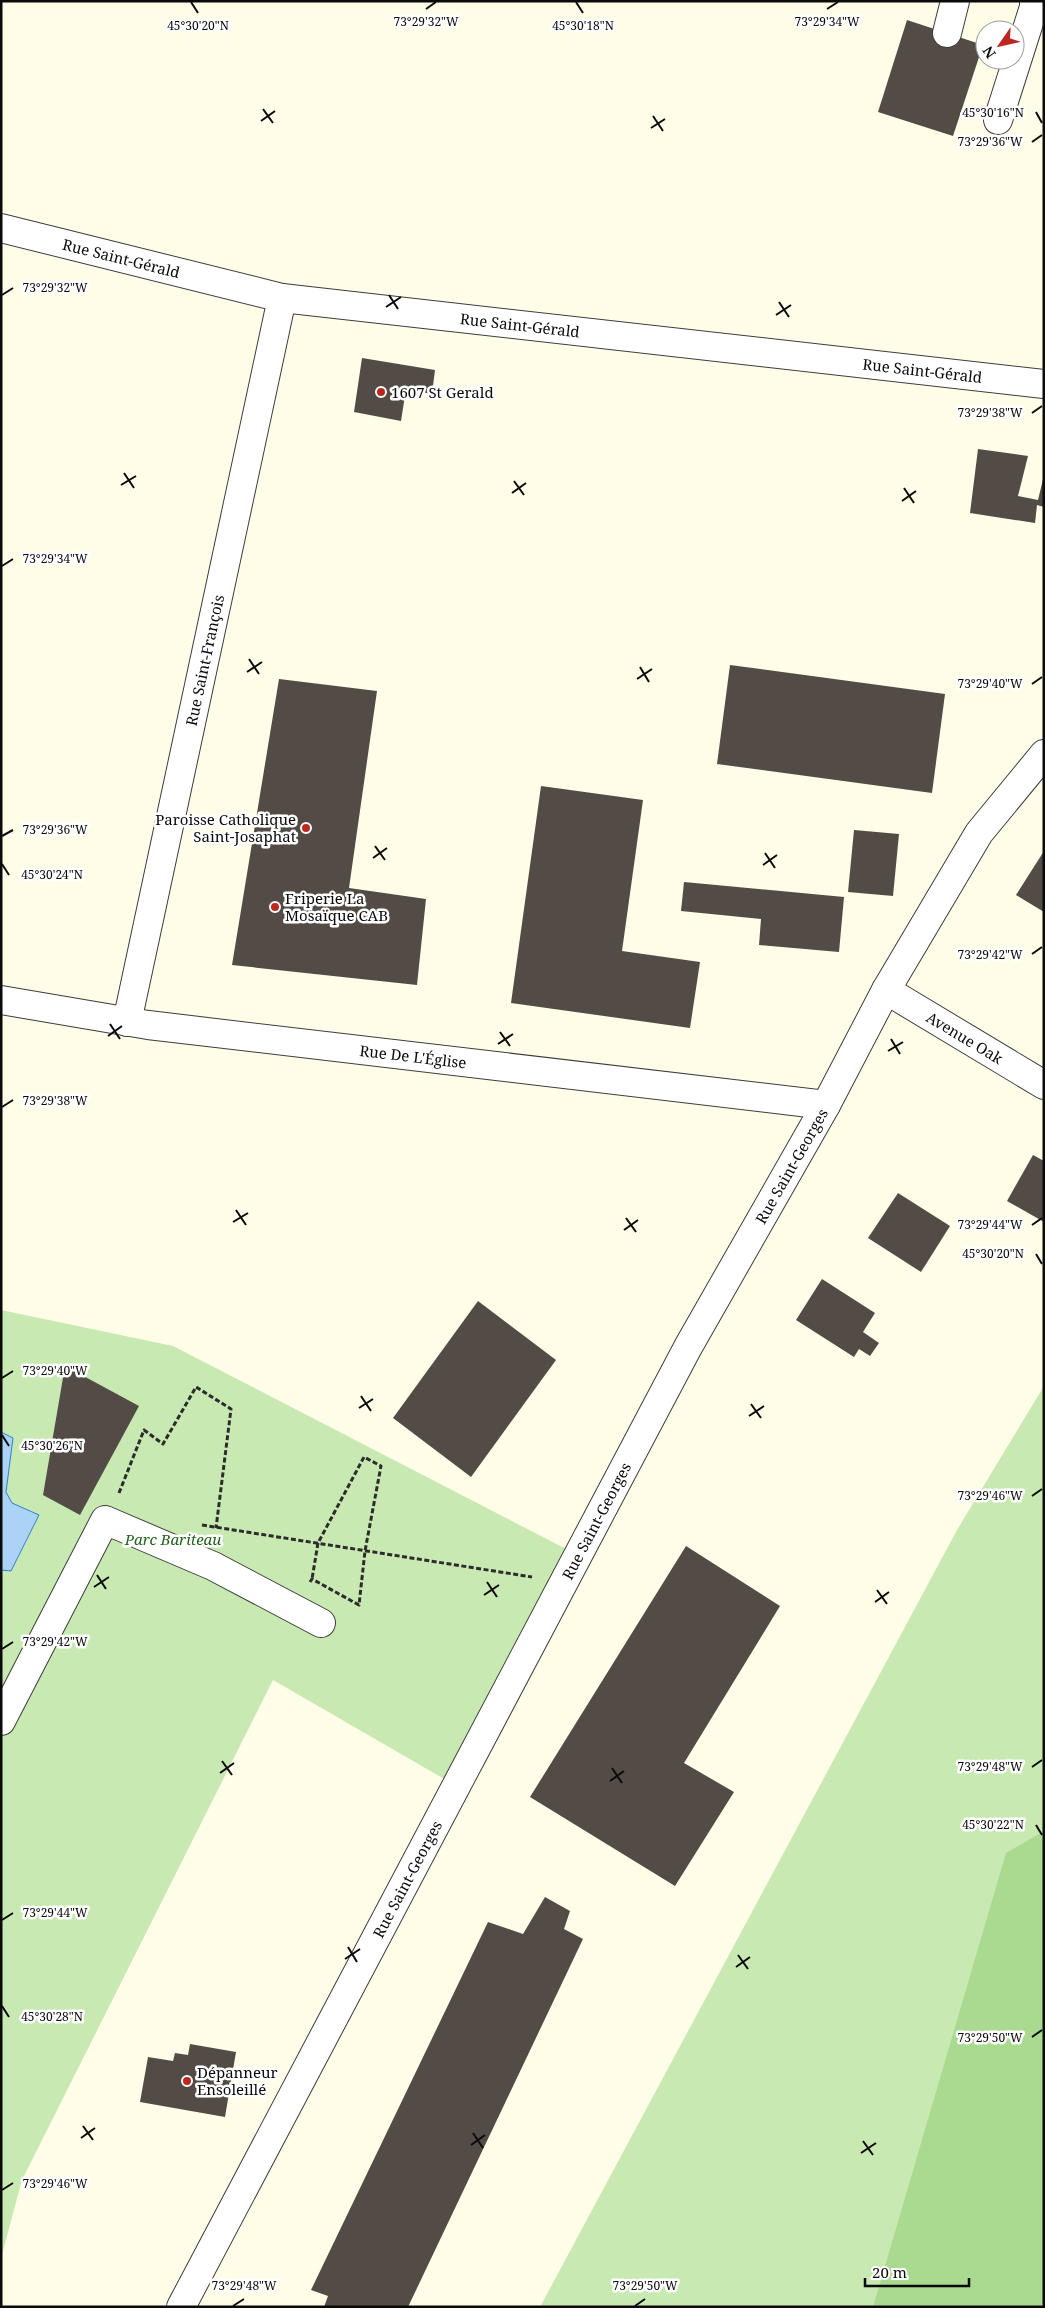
<svg xmlns="http://www.w3.org/2000/svg" width="1045" height="2308" font-family="'Noto Serif',serif">
<style>
.green{fill:#c8e9b1}
.forest{fill:#aada90}
.water{fill:#abd3f7;stroke:#3080d0}
.building{fill:#534c46}
.lines{fill:none;stroke-linecap:round;stroke-linejoin:round}
.minor-casing{stroke:#3d3d3d;stroke-width:30}
.path{stroke:#2c2c2c;stroke-width:3;stroke-dasharray:5 2.5;stroke-linecap:butt}
.minor{stroke:#fff;stroke-width:28}
.ticks{fill:none;stroke:#0a0a0a;stroke-width:2}
.poi-dot{fill:#bc2820;stroke:#fff;stroke-width:2}
.labels{text-anchor:middle;dominant-baseline:central;stroke-width:5;stroke-linejoin:round;paint-order:stroke}
.street-label{font-size:15px;fill:#0a0a0a;stroke:#fff}
.poi-label{font-size:15px;fill:#0a0a0a;stroke:#fff;text-anchor:start}
.park-label{font-size:15px;font-style:italic;fill:#22621a;stroke:#fff}
.ticks-label{font-size:12px;text-anchor:middle;fill:#0a0a0a;stroke:#fff;stroke-width:5;stroke-linejoin:round;paint-order:stroke}
</style>
<rect width="100%" height="100%" fill="#fffde7"/>
<!-- green -->
<g class="green">
<path d="M1,1310l172,36 399,206 -126,228 -173,-100 -251,500 -21,78z"/>
<path d="M1044,1386v921h-504l417,-777z"/>
</g>
<!-- forest -->
<path class="forest" d="M1044,1831v470l-3,6h-168l133,-454z"/>
<!-- water -->
<path class="water" d="M1,1432l12,6 -7,54 6,11 27,12 -28,56 -10,-1z"/>
<!-- building -->
<g class="building">
<path d="M907,20l76,25 -30,91 -75,-24z"/>
<path d="M362,358l73,12 -3,24 -26,-5 -5,32 -47,-9z"/>
<path d="M978,449l50,7 -10,40 20,4 6,-25v32l-7,-2 -2,18 -65,-10z"/>
<path d="M730,665l215,29 -13,99 -215,-29z"/>
<path d="M279,679l98,12 -28,197 77,11 -9,86 -185,-20z"/>
<path d="M541,786l102,14 -21,151 78,11 -10,66 -179,-25z"/>
<path d="M854,830l45,4 -6,62 -45,-4z"/>
<path d="M1044,851v61l-28,-17z"/>
<path d="M684,882l160,15 -5,55 -80,-7 2,-26 -80,-8z"/>
<path d="M1033,1155l11,6v61l-37,-21z"/>
<path d="M898,1193l52,33 -29,46 -53,-34z"/>
<path d="M822,1279l53,34 -12,19 16,11 -9,13 -11,-7 -5,8 -58,-37z"/>
<path d="M478,1301l78,59 -85,117 -78,-59z"/>
<path d="M65,1366l74,40 -59,109 -37,-20z"/>
<path d="M686,1546l94,60 -96,157 50,29 -59,94 -145,-89z"/>
<path d="M545,1897l25,14 -6,18 19,10 -175,368h-84l4,-11 -17,-6 177,-368 35,12z"/>
<path d="M190,2044l46,8 -11,65 -85,-15 8,-45 25,4 2,-8 13,2z"/>
</g>
<g class="lines">
<defs>
<g id="minor">
<path d="M947,33l8,-32"/>
<path d="M998,120l36,-113v-6"/>
<path id="s1" d="M1,228l281,70 762,86"/>
<path id="s2" d="M886,990l158,95"/>
<path id="s3" d="M1,1000l147,25 678,80"/>
<path id="s4" d="M127,1022l155,-724"/>
<path d="M1,1721l104,-201 108,46 108,57"/>
<path id="s5" d="M181,2307l507,-960 138,-242 60,-115 93,-157 65,-79"/>
</g>
</defs>
<!-- minor casing -->
<use href="#minor" class="minor-casing"/>
<!-- path -->
<g class="path">
<path d="M119,1493l25,-63 19,14 33,-57 35,22 -15,119"/>
<path d="M202,1525l330,52"/>
<path d="M310,1582l2,-3 47,26 6,-54 16,-85 -17,-9 -46,86 -6,36"/>
</g>
<!-- minor -->
<use href="#minor" class="minor"/>
</g>
<!-- ticks -->
<path class="ticks" d="M191,2l7,11M576,2l7,11M426,9l10,-7M827,9l11,-7M263,109l10,14M1036,112l6,11M653,116l10,15M261,121l14,-10M651,128l14,-9M1032,142l10,-7M2,295l11,-7M389,295l9,14M779,302l10,15M386,307l15,-10M776,315l15,-10M1032,413l10,-7M124,473l10,15M514,481l10,14M121,485l15,-9M904,488l10,15M512,493l14,-10M902,501l14,-10M2,566l11,-7M249,659l10,15M640,667l9,15M247,672l15,-10M637,679l15,-10M1032,684l10,-7M2,836l11,-6M375,846l10,14M765,853l10,15M373,858l14,-10M2,864l7,11M763,865l14,-10M1032,954l10,-7M110,1024l10,15M500,1032l10,14M108,1036l14,-10M891,1039l9,15M498,1044l15,-10M888,1051l15,-9M2,1107l11,-7M236,1210l10,15M626,1218l10,14M233,1222l15,-9M1032,1225l10,-7M624,1230l14,-10M1036,1254l6,10M2,1378l11,-7M361,1396l10,15M751,1404l10,14M359,1408l14,-9M749,1416l15,-10M2,1435l7,11M1032,1496l10,-7M97,1575l9,14M487,1582l10,15M94,1587l15,-10M877,1590l10,14M484,1595l15,-10M875,1602l14,-10M2,1649l11,-7M222,1761l10,14M1032,1767l10,-7M612,1768l10,15M220,1773l14,-10M610,1781l14,-10M1036,1825l6,10M2,1920l11,-7M348,1947l9,15M738,1955l10,14M345,1959l15,-10M736,1967l14,-10M2,2006l7,11M1032,2037l10,-7M83,2126l10,14M473,2133l10,15M81,2138l14,-10M863,2141l10,14M471,2145l14,-10M861,2153l15,-10M2,2190l11,-7M233,2306l11,-7M635,2306l10,-7"/>
<!-- markers -->
<g class="poi-dot">
<circle cx="381" cy="392" r="5"/>
<circle cx="306" cy="828" r="5"/>
<circle cx="275" cy="907" r="5"/>
<circle cx="187" cy="2081" r="5"/>
</g>
<g class="labels">
<!-- street labels -->
<g class="street-label">
<text stroke="none"><textPath href="#s1" startOffset="124">Rue Saint-Gérald</textPath></text>
<text stroke="none"><textPath href="#s1" startOffset="529">Rue Saint-Gérald</textPath></text>
<text stroke="none"><textPath href="#s1" startOffset="934">Rue Saint-Gérald</textPath></text>
<text stroke="none"><textPath href="#s4" startOffset="370">Rue Saint-François</textPath></text>
<text stroke="none"><textPath href="#s2" startOffset="92">Avenue Oak</textPath></text>
<text stroke="none"><textPath href="#s3" startOffset="416">Rue De L'Église</textPath></text>
<text stroke="none"><textPath href="#s5" startOffset="1294">Rue Saint-Georges</textPath></text>
<text stroke="none"><textPath href="#s5" startOffset="889">Rue Saint-Georges</textPath></text>
<text stroke="none"><textPath href="#s5" startOffset="484">Rue Saint-Georges</textPath></text>
</g>
<!-- poi labels -->
<g class="poi-label">
<text x="391" y="392">1607 St Gerald</text>
<text x="296" y="819" text-anchor="end">Paroisse Catholique<tspan x="296" dy="17">Saint-Josaphat</tspan></text>
<text x="285" y="898">Friperie La<tspan x="285" dy="17">Mosaïque CAB</tspan></text>
<text x="197" y="2072">Dépanneur<tspan x="197" dy="17">Ensoleillé</tspan></text>
</g>
<!-- park labels -->
<g class="park-label">
<text x="173" y="1539">Parc Bariteau</text>
</g>
</g>
<g class="ticks-label">
<text x="426" y="26">73°29'32"W</text>
<text x="827" y="26">73°29'34"W</text>
<text x="198" y="30">45°30'20"N</text>
<text x="583" y="30">45°30'18"N</text>
<text x="993" y="117">45°30'16"N</text>
<text x="990" y="146">73°29'36"W</text>
<text x="55" y="292">73°29'32"W</text>
<text x="990" y="417">73°29'38"W</text>
<text x="55" y="563">73°29'34"W</text>
<text x="990" y="688">73°29'40"W</text>
<text x="55" y="834">73°29'36"W</text>
<text x="52" y="879">45°30'24"N</text>
<text x="990" y="959">73°29'42"W</text>
<text x="55" y="1105">73°29'38"W</text>
<text x="990" y="1229">73°29'44"W</text>
<text x="993" y="1258">45°30'20"N</text>
<text x="55" y="1375">73°29'40"W</text>
<text x="52" y="1450">45°30'26"N</text>
<text x="990" y="1500">73°29'46"W</text>
<text x="55" y="1646">73°29'42"W</text>
<text x="990" y="1771">73°29'48"W</text>
<text x="993" y="1829">45°30'22"N</text>
<text x="55" y="1917">73°29'44"W</text>
<text x="52" y="2021">45°30'28"N</text>
<text x="990" y="2042">73°29'50"W</text>
<text x="55" y="2188">73°29'46"W</text>
<text x="244" y="2290">73°29'48"W</text>
<text x="645" y="2290">73°29'50"W</text>
</g>
<!-- border -->
<rect width="1045" height="2308" fill="none" stroke="#0a0a0a" stroke-width="5"/>
<!-- north arrow -->
<g transform="translate(1000 45) rotate(236)"><circle r="24" fill="#ffffff" stroke="#9d9d9d"/>
<path d="M0-4L9 19L0 12L-9 19Z" fill="#bc2820"/>
<text y="-8" font-size="14" font-weight="bold" text-anchor="middle" fill="#0a0a0a">N</text>
</g>
<!-- scale -->
<path d="M865 2278v8h104v-8" fill="none" stroke="#0a0a0a" stroke-width="2.5"/>
<text x="872" y="2278" font-size="15" fill="#0a0a0a" stroke="#ffffff" stroke-width="4" paint-order="stroke">20 m</text>
</svg>
